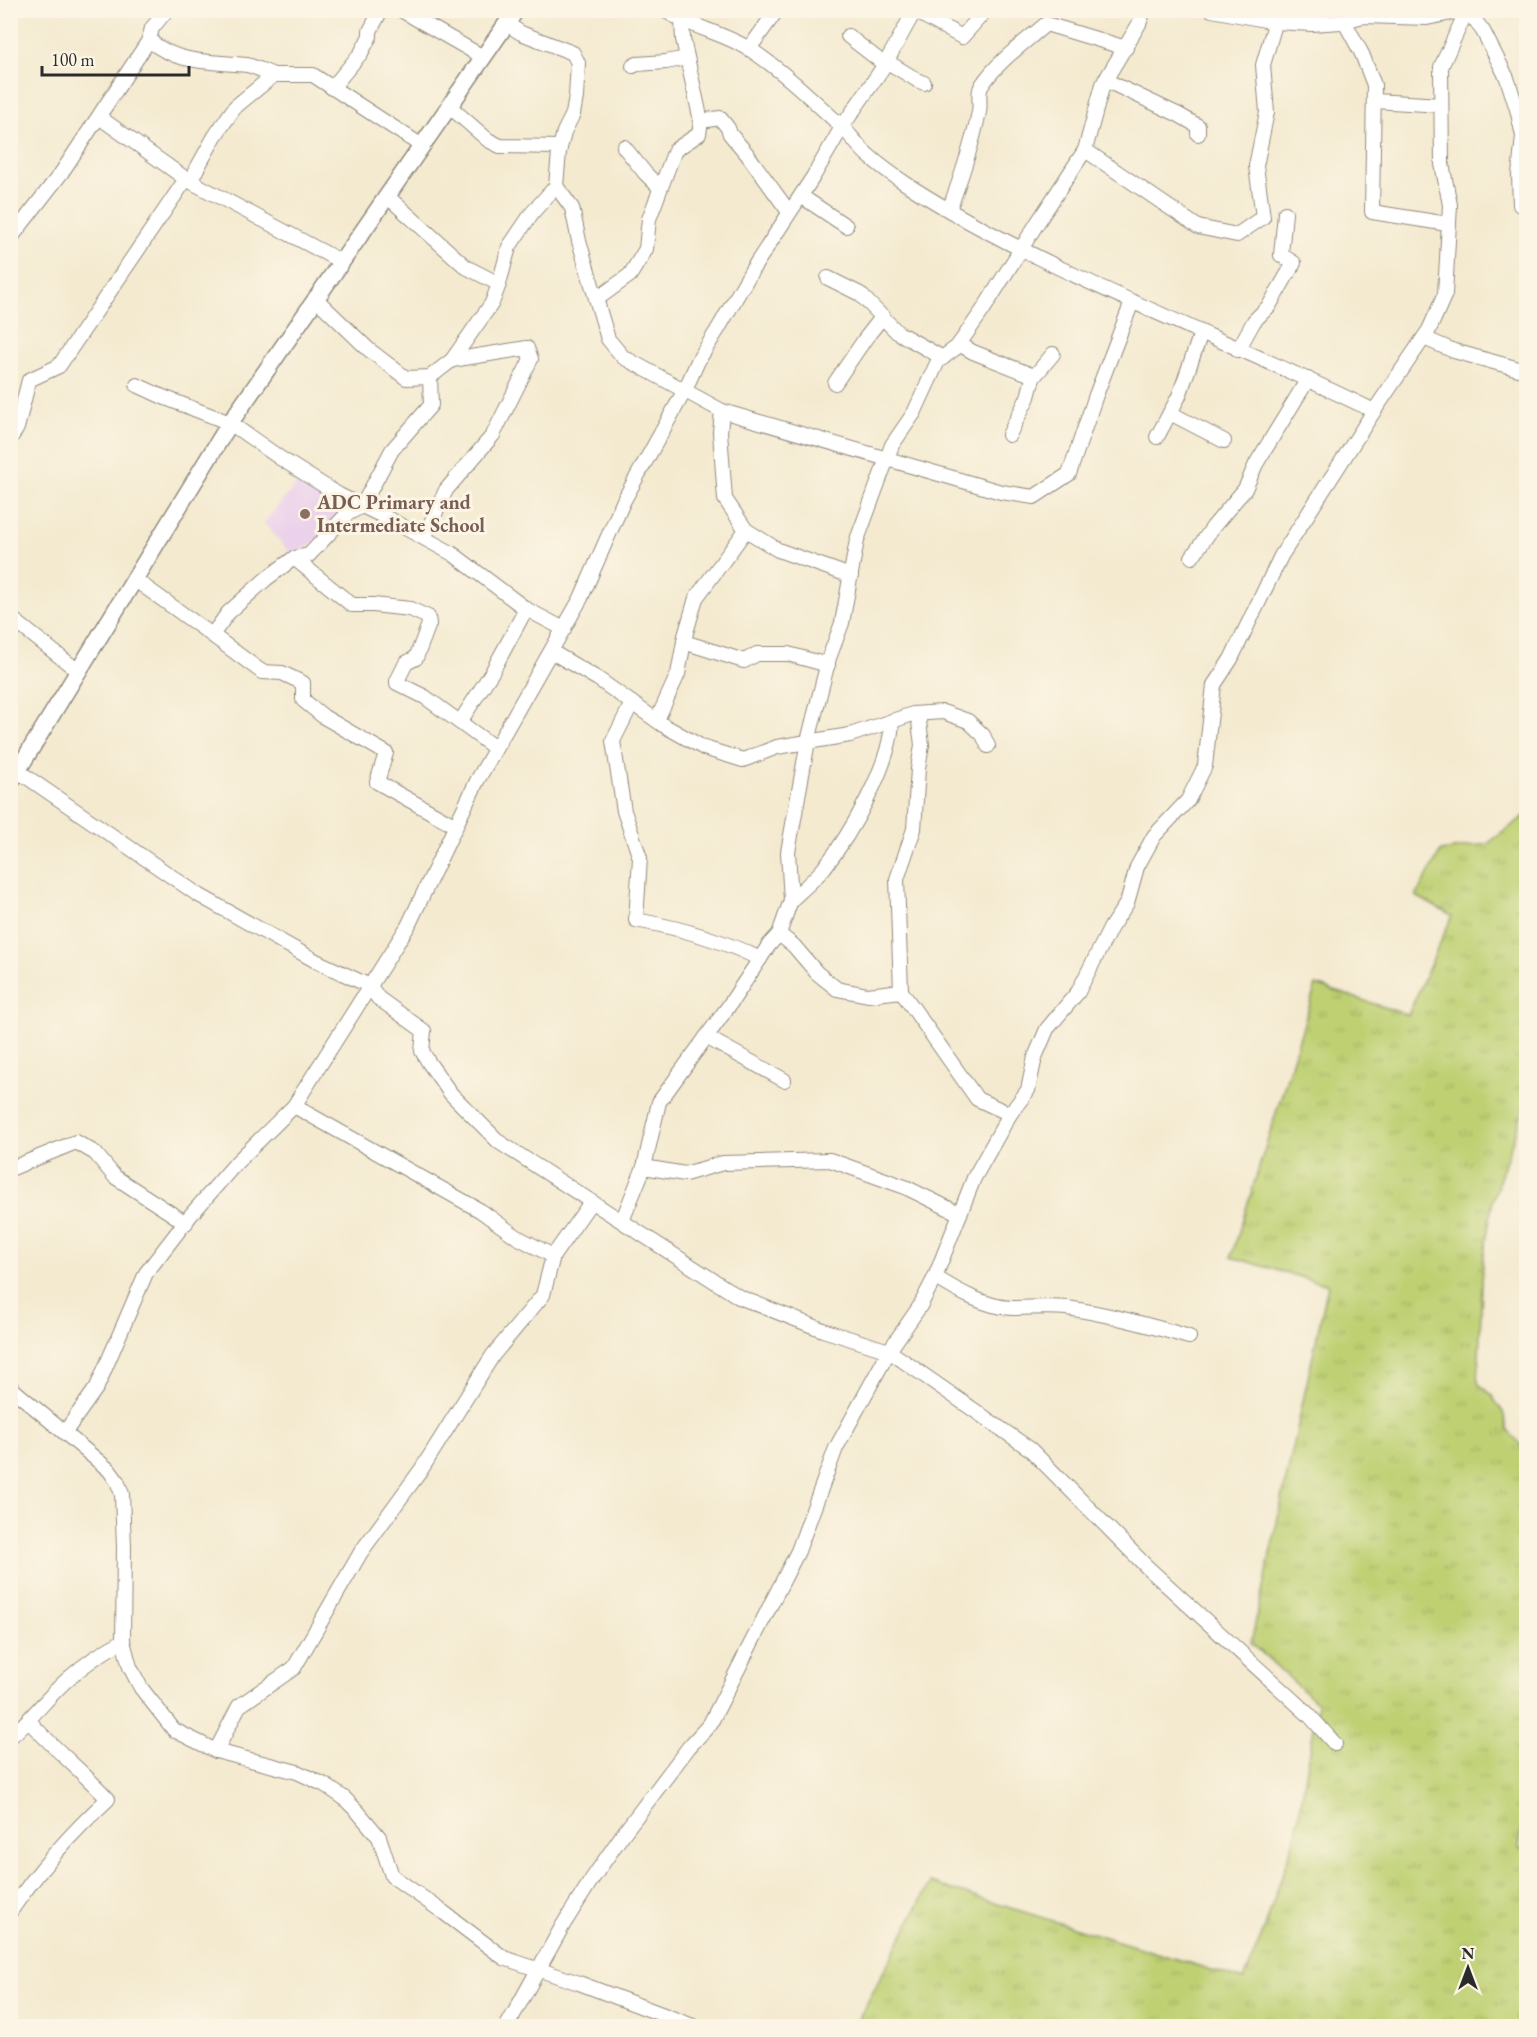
<svg xmlns="http://www.w3.org/2000/svg" width="1537" height="2037" font-family="'EB Garamond',serif">
<style>
.built{fill:#ebd1eb}
.grass{fill:url(#grass-tufts);stroke:#747e4e;stroke-width:1.5}
.lines{fill:none;stroke-linecap:round;stroke-linejoin:round}
.minor-casing{stroke:#908a7e;stroke-width:16}
.major-casing{stroke:#908a7e;stroke-width:19}
.minor{stroke:#fff;stroke-width:14}
.major{stroke:#fff;stroke-width:16}
.education-dot{fill:#8d6e63;stroke:#fcf5e5;stroke-width:2}
.labels{text-anchor:middle;dominant-baseline:central;stroke-width:6;stroke-linejoin:round;paint-order:stroke}
.education-label{font-size:20px;font-weight:bold;fill:#785e54;stroke:#fcf5e5;text-anchor:start}
</style>
<defs>
<pattern id="grass-tufts" width="24" height="20" patternUnits="userSpaceOnUse" patternTransform="scale(1.5)"><rect width="24" height="20" fill="#bed072"/><path d="M3 7l-1-3M5 7V3M7 7l1-3M15 17l-1-3M17 17v-4M19 17l1-3" fill="none" stroke="#a3b363"/></pattern>
</defs>
<rect width="100%" height="100%" fill="#fcf5e5"/>
<filter id="ink" filterUnits="userSpaceOnUse"><feTurbulence type="fractalNoise" baseFrequency=".0167" numOctaves="2"/><feDisplacementMap in="SourceGraphic" scale="12" xChannelSelector="R" yChannelSelector="G"/><feConvolveMatrix kernelMatrix="1 2 1 2 8 2 1 2 1" color-interpolation-filters="sRGB"/></filter>
<filter id="wash" filterUnits="userSpaceOnUse"><feTurbulence type="fractalNoise" baseFrequency=".008" numOctaves="4" result="noise"/><feDisplacementMap in="SourceGraphic" scale="24" xChannelSelector="R" yChannelSelector="G"/><feGaussianBlur stdDeviation="1.35" result="paint"/><feColorMatrix in="noise" values="0 0 0 0 0 0 0 0 0 0 0 0 0 0 0 0 0 1.4 0 .05"/><feComposite in="paint" operator="in"/></filter>
<g filter="url(#wash)">
<rect width="100%" height="100%" fill="#f4ead0"/>
<!-- built -->
<path class="built" d="M304,475l41,30 -26,34 -26,17 -29,-33z"/>
<!-- grass -->
<path class="grass" d="M1526,815v286l-33,98 -10,63 -5,121 14,13 11,16 5,19 18,20v346l-7,52 7,1v176h-671l75,-143 314,97 21,-53 31,-94 22,-129 -67,-61 77,-358 -97,-28 85,-272 92,30 44,-99 -36,-20 25,-45 46,-7z"/>
</g>
<g filter="url(#ink)">
<g class="lines">
<defs>
<g id="minor">
<path d="M401,10l82,47"/>
<path d="M664,10c27,17 62,24 87,40 32,21 62,50 90,76 10,9 17,21 28,30 24,21 54,39 83,56 135,77 282,130 422,199"/>
<path d="M1212,10l64,12 36,2 29,-2 22,-6 64,2 39,-8"/>
<path d="M1467,10l16,21 24,47 10,31 6,27 -4,39 1,30"/>
<path d="M915,11l47,26 24,-27"/>
<path d="M1344,21l18,33 12,31 -2,127 76,12"/>
<path d="M848,36l36,28"/>
<path d="M149,40c29,25 63,21 98,25 9,2 18,7 27,10"/>
<path d="M749,49l28,-39"/>
<path d="M886,61l31,19 7,3"/>
<path d="M633,66l4,-2 29,-2 21,-4"/>
<path d="M1105,80l74,35 19,11v8"/>
<path d="M332,88l29,-35 9,-17v-5l11,-21"/>
<path d="M1375,101l66,4"/>
<path d="M449,106l39,34 12,6 60,1"/>
<path d="M99,117l87,62 154,82"/>
<path d="M701,121l19,-3 8,10 2,6 17,20 42,58"/>
<path d="M624,147l21,26 15,15"/>
<path d="M1085,150l113,77 39,8 26,-18 -7,-51 11,-54 -4,-47 16,-55"/>
<path d="M190,181l25,-45 20,-29 39,-32h39l109,71"/>
<path d="M556,186l16,22 7,33 29,98 15,18 99,54 279,81 33,5 35,-23 27,-79 36,-93"/>
<path d="M387,196l79,71 33,17"/>
<path d="M801,196l45,30"/>
<path d="M949,210c12,-32 23,-64 30,-98 2,-9 -2,-20 3,-27 16,-24 43,-43 64,-61l80,24"/>
<path d="M10,239l52,-67 87,-132 3,-12 15,-18"/>
<path d="M828,278l32,16 37,38 46,26"/>
<path d="M315,298l53,51 38,29 24,-1 22,-17 40,-57 7,-19 10,-37 23,-34 24,-27 3,-34 5,-20 9,-18 3,-17 2,-34 -5,-10 -52,-20 -14,-9"/>
<path d="M597,299l33,-24 16,-26 3,-30 26,-69 24,-16 2,-13 -18,-82 -1,-18"/>
<path d="M1424,338l30,13 72,20"/>
<path d="M959,344l14,8 56,22 4,4 -5,19 -19,38"/>
<path d="M1238,350l16,-29 15,-15 25,-43 -13,-8 4,-42"/>
<path d="M1033,378l20,-24"/>
<path d="M835,383l30,-44 18,-23"/>
<path d="M137,385l26,12 67,26 50,35 59,37 50,24 64,35 73,55 38,20"/>
<path d="M722,411l-2,21 5,67 21,31 32,20 73,26"/>
<path d="M1170,413l54,28"/>
<path d="M1157,437l22,-41 22,-63"/>
<path d="M10,439l7,-11 12,-48 30,-14 127,-187"/>
<path d="M424,538l22,-48 47,-55 38,-76 -4,-11 -75,12"/>
<path d="M1192,557l21,-30 32,-38 11,-25 52,-85"/>
<path d="M294,558l58,47h21l37,4 18,8 1,7 -13,34 -10,5 -9,18v2l28,14 70,51"/>
<path d="M134,579l78,56 16,-22 38,-34 28,-21 15,-3 38,-41 15,-8 30,-56 39,-45 -1,-28"/>
<path d="M10,617l68,54"/>
<path d="M212,635l50,37 20,1 21,10v17l21,17 62,36 -9,29 79,44"/>
<path d="M684,642l60,19 13,-7h31l40,11"/>
<path d="M552,652l46,27 65,46 41,23 39,12 34,-13 73,-12 63,-21 30,-2 25,9 15,14 5,11"/>
<path d="M632,703l-19,38 11,70 16,47 -4,62c43,8 85,19 124,39"/>
<path d="M918,714l4,31 -4,24 -4,60 -17,50 4,112 76,108 33,15"/>
<path d="M657,720l21,-46 7,-38 11,-38 50,-68"/>
<path d="M460,722l32,-50 34,-63"/>
<path d="M18,771l179,123 119,67 54,25 8,12 46,33 -2,20 7,12 22,31 48,48 240,155 84,33 66,21 141,98 117,118 162,148 26,29"/>
<path d="M791,900c11,-10 23,-20 33,-32 27,-34 67,-104 68,-147"/>
<path d="M779,934l15,12 23,27 20,16 31,6 33,-4"/>
<path d="M706,1037l78,43"/>
<path d="M294,1106l187,105 36,26 36,19"/>
<path d="M644,1167l41,7 38,-11 107,-3 75,27 55,27"/>
<path d="M10,1169l66,-27 19,11 20,24 71,46"/>
<path d="M622,1221l22,-54 15,-65 69,-95 41,-62 10,-11 12,-34 -3,-48 20,-111 21,-83 13,-35 15,-83 35,-95 22,-32 24,-52 19,-14 26,-37 53,-85 49,-75 18,-66 36,-60 5,-14"/>
<path d="M935,1277c22,14 50,30 77,31 18,0 36,-2 55,0 41,6 82,17 122,29"/>
<path d="M10,1387l99,83 8,11 5,13 2,53 -1,94 7,26 11,21 33,42 42,21 81,21 28,13 19,13 14,14 21,25 13,39 51,36 61,46 75,25 114,43"/>
<path d="M65,1432l32,-45 49,-114 44,-57 47,-54 57,-56 114,-180 69,-145 104,-183 43,-98 61,-110 13,-29 20,-32 34,-59 61,-93 29,-50 42,-61 31,-56"/>
<path d="M10,1737c22,-18 38,-41 59,-59 17,-15 35,-27 54,-37"/>
<path d="M216,1751l23,-45 55,-38 67,-116 60,-82 72,-115 50,-60 10,-39 38,-54"/>
<path d="M10,1912c29,-43 60,-78 98,-113 -25,-27 -54,-50 -79,-78"/>
<path d="M507,2026l56,-101 29,-46 31,-45 66,-87 21,-23 88,-173 38,-103 53,-97 31,-45 15,-29 39,-99 36,-64 18,-24 7,-33 12,-28 31,-37 33,-65 16,-24 10,-36 17,-31 34,-36 17,-34 9,-81 17,-26 50,-103 93,-145 55,-81 16,-36 5,-89 -8,-41 -1,-97 26,-57"/>
</g>
<path id="major" d="M10,783l220,-360 286,-413"/>
</defs>
<!-- minor casing -->
<use href="#minor" class="minor-casing"/>
<!-- major casing -->
<use href="#major" class="major-casing"/>
<!-- minor -->
<use href="#minor" class="minor"/>
<!-- major -->
<use href="#major" class="major"/>
</g>
</g>
<!-- markers -->
<circle class="education-dot" cx="305" cy="514" r="6"/>
<g class="labels">
<!-- education labels -->
<g class="education-label">
<text x="317" y="502">ADC Primary and<tspan x="317" dy="23">Intermediate School</tspan></text>
</g>
</g>
<!-- margin -->
<rect width="1537" height="2037" fill="none" stroke="#fcf5e5" stroke-width="36"/>
<!-- north arrow -->
<g transform="translate(1468 1968)" stroke="#fcf5e5" stroke-width="4.5" paint-order="stroke">
<path d="M0-4.5L10 22L0 15L-10 22Z" fill="#2b2b2b"/>
<text y="-9" font-size="16" font-weight="bold" text-anchor="middle" fill="#2b2b2b">N</text>
</g>
<!-- scale -->
<path d="M42 66v9h147v-9" fill="none" stroke="#2b2b2b" stroke-width="3"/>
<text x="51" y="66" font-size="18" fill="#2b2b2b" stroke="#fcf5e5" stroke-width="4.5" paint-order="stroke">100 m</text>
</svg>
